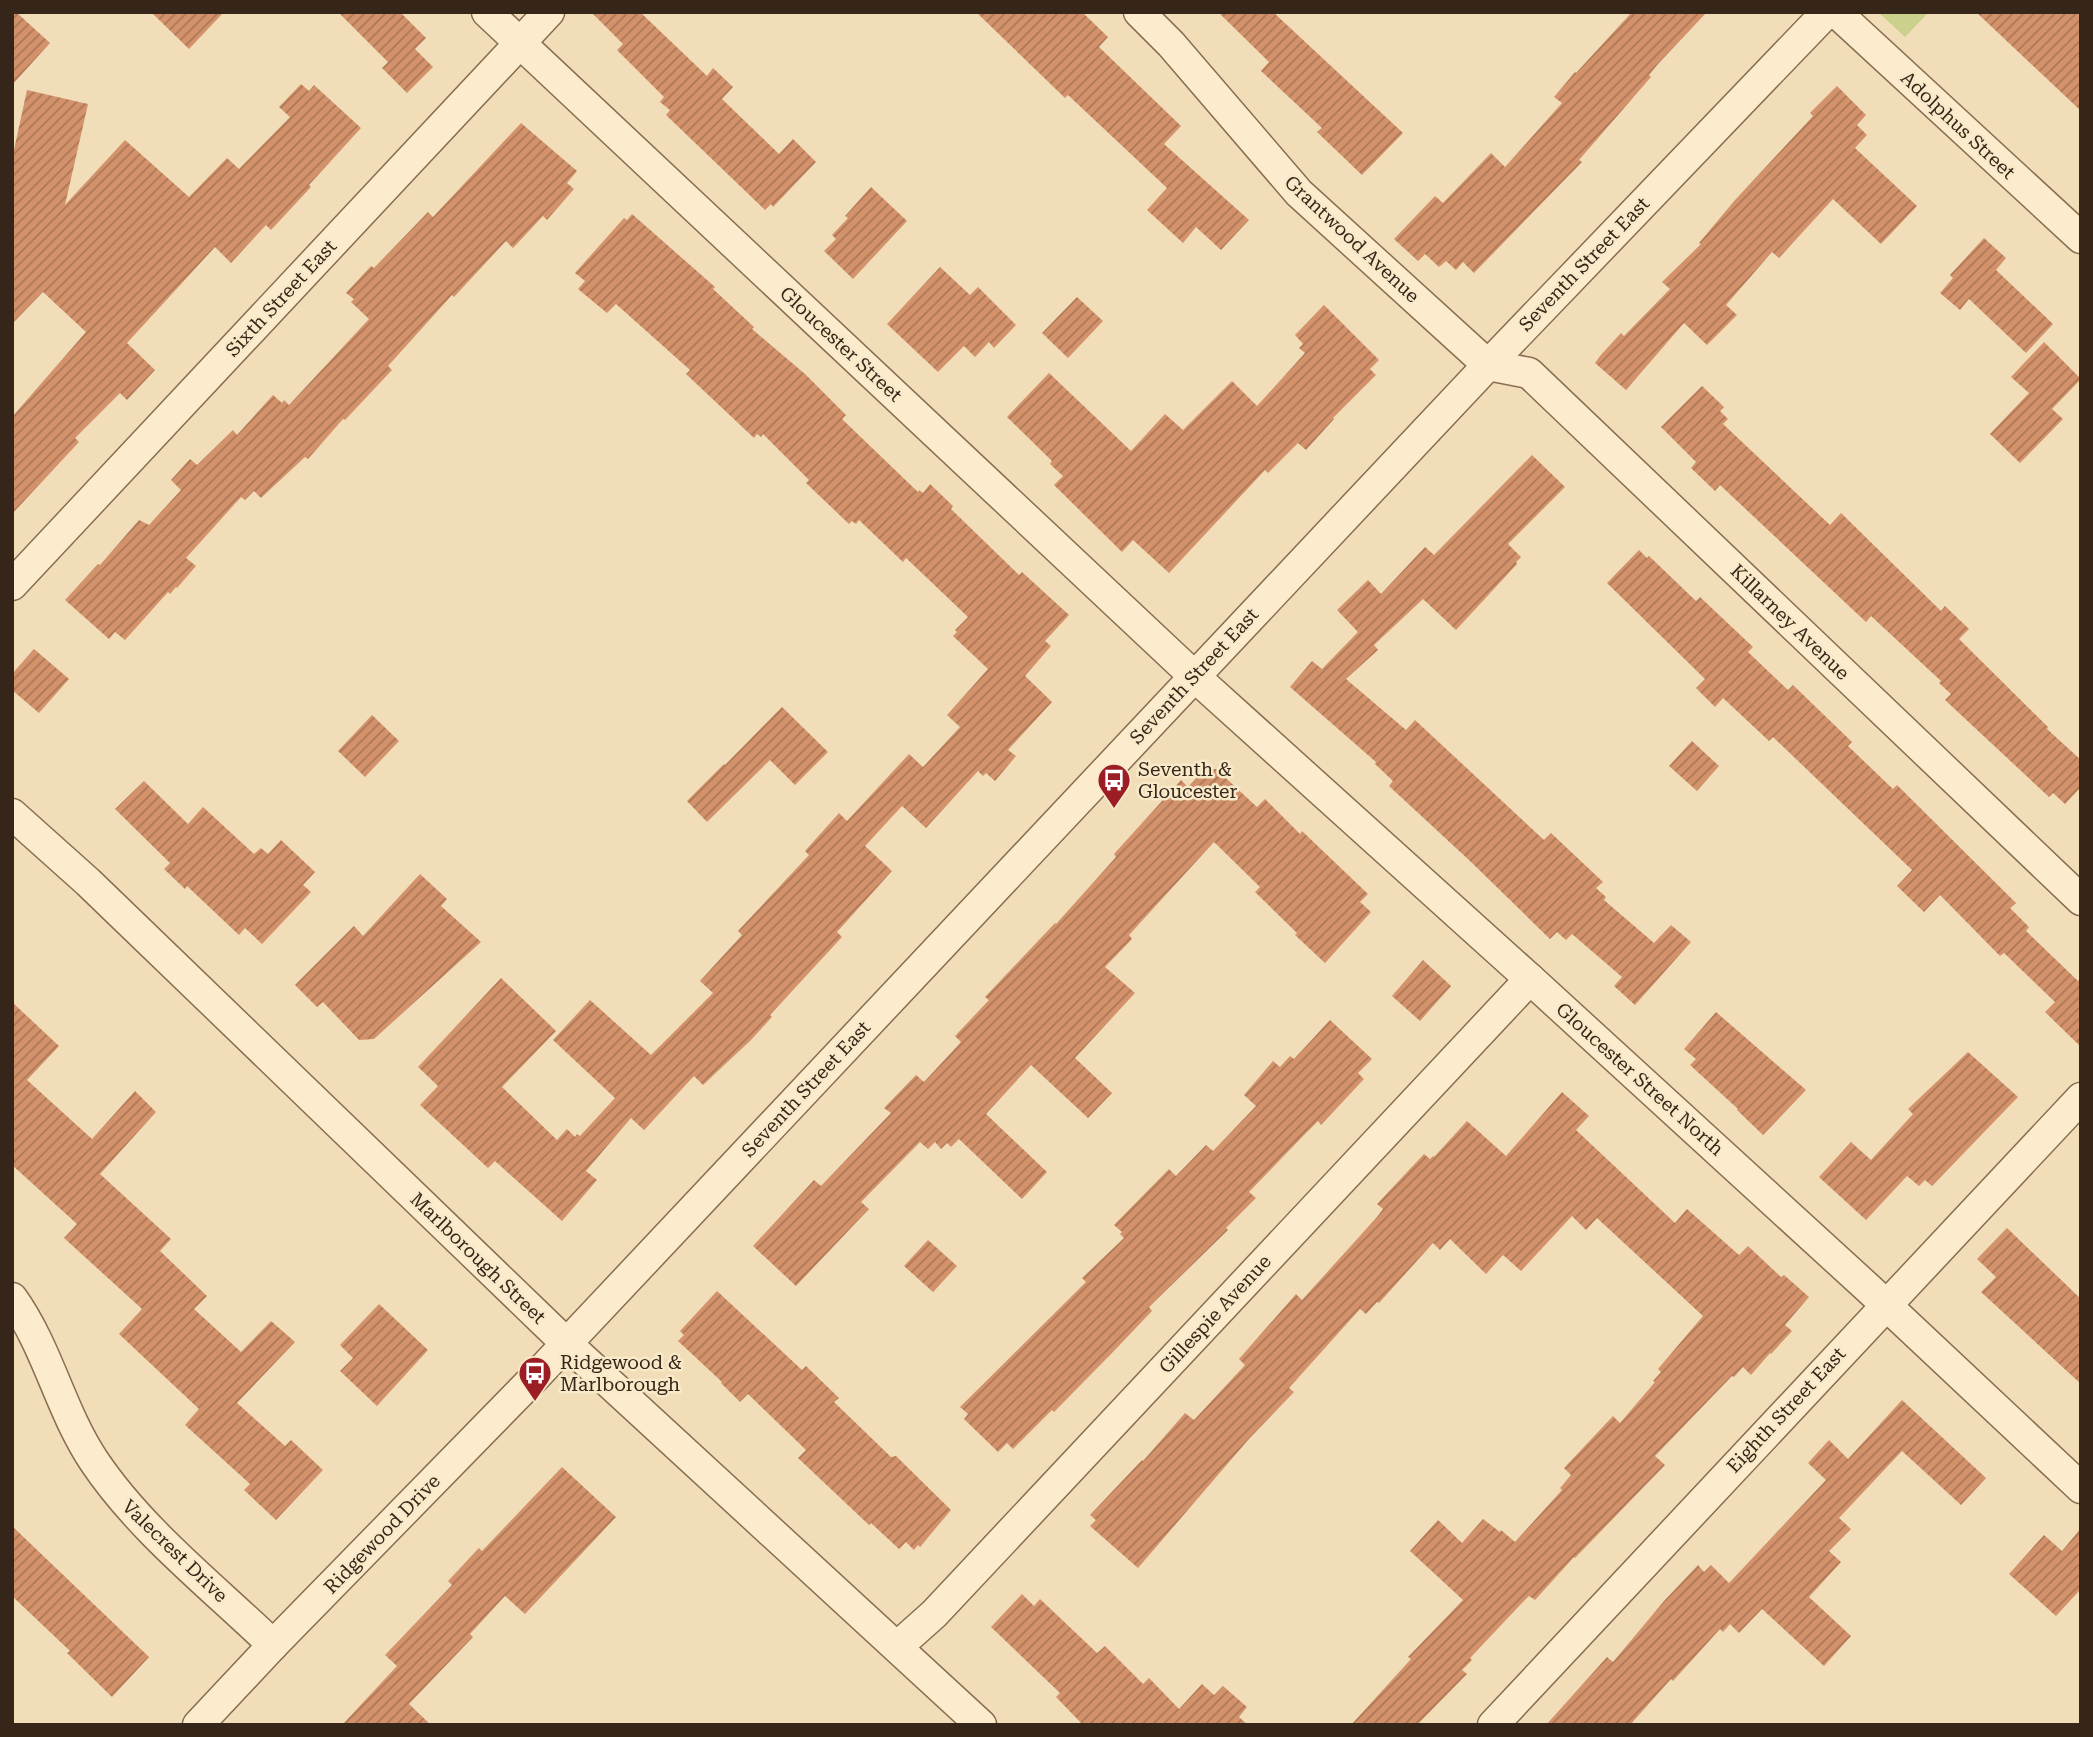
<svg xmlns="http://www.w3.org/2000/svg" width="2093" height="1737" font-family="'Roboto Serif',serif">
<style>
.green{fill:#cbd08d}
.building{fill:url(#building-hatch)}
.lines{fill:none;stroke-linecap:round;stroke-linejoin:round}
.street-casing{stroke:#896d52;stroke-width:33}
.street{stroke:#fceccd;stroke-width:30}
.labels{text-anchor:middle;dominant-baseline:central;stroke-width:5;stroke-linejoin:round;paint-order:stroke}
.street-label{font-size:19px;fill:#362619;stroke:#f8e9c9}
.poi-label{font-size:19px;fill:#362619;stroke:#f8e9c9;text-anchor:start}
</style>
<defs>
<pattern id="building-hatch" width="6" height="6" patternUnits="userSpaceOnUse" patternTransform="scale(1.75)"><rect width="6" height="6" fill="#d3926b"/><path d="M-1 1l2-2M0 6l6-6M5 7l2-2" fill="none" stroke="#ac7757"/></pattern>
</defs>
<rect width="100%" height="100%" fill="#f1deb9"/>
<!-- green -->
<path class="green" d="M1878,12h51l-24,25z"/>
<!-- building -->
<g class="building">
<path d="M12,12h4l34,31 -38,42z"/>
<path d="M151,12h73l-35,37z"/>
<path d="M338,12h62l26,26 -11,11 18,18 -26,26 -25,-25 6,-6z"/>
<path d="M591,12h49l67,64 6,-8 20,19 -11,12 57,55 14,-15 23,23 -43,45 -2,-3 -6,6 -99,-95 4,-5 -10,-8 4,-5 -47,-47 6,-6z"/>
<path d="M976,12h106l26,25 -9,10 82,79 -17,18 85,76 -28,30 -25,-23 -13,16 -36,-33 20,-22 -99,-93 -3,3z"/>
<path d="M1218,12h55l130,121 -41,42 -45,-43 5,-4 -61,-57 8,-9z"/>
<path d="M1632,12h75l-49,52 -9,11 2,2 -72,83 3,2 -108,111 -11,-11 -7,8 -10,-9 -7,6 -14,-13 -7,7 -24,-22 41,-43 8,7 48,-50 14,14 57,-64 -8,-6 21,-25 1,1z"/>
<path d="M1976,12h105v99z"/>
<path d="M301,84l8,7 5,-6 47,43 -52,57 2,2 -40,43 -5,-5 -35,38 -16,-16 -88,96 28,27 -28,30 -7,-7 -45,45 4,4 -67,72v-97l74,-85 -43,-40 -31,32v-165l15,-69 61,14 -23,101 60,-65 64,57 38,-39 12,11 51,-52 -11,-10z"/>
<path d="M1837,86l29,29 -9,10 10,10 -12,13 62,58 -36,38 -48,-45 -54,59 -7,-6 -46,53 11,10 -30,30 -23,-22 -58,67 -31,-27 5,-7 21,-23 3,3 46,-47 -8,-7 39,-38 -2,-1 36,-43 78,-84 -3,-3z"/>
<path d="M521,123l56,48 -10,12 7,6 -27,31 -4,-4 -30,32 -7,-7 -52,56 -2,-2 -64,71 4,4 -47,50 -2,-1 -35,40 -3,-2 -44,41 -7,-7 -9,9 -4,-3 -55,61 10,8 -19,22 -1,-1 -6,7 -2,-2 -43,48 -10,-8 -6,7 -44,-39 33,-36 2,1 39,-45 10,5 32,-35 -10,-10 19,-21 7,6 36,-35 4,5 36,-40 9,8 2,-3 5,5 80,-86 -18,-17 3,-3 -8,-6 25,-27 3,2 54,-56 5,5z"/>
<path d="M871,187l36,34 -54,58 -29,-28 12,-12 -4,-4 16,-17 -3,-2z"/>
<path d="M632,214l83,73 -2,2 41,38 -2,2 53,45 41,41 -4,4 76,73 1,-2 4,3 7,-9 23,22 -2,3 68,66 3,-3 47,43 -24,26 6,5 -26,30 27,26 -44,48 8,6 -21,25 -9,-8 -3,3 -5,-5 -52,57 -24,-22 -37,40 27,25 -55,61 5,5 -72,78 2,2 -21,23 -48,45 -9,-9 -50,54 -13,-12 -45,53 11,9 -35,41 -67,-60 -7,7 -68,-63 18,-19 -20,-19 83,-89 55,53 -54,56 55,53 10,-11 8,8 2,-3 3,2 35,-38 -62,-58 37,-40 61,55 62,-62 -13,-12 42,-46 -4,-4 71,-76 -4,-4 34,-38 8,8 62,-67 14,13 37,-40 -13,-12 41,-46 -35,-33 4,-4 -2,-2 13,-13 -62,-59 -3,4 -44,-42 -3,4 -4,-3 -3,3 -43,-41 3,-3 -46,-46 -2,3 -4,-3 -3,4 -68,-64 4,-4 -74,-66 -9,9 -29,-24 7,-8 -10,-8 49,-55 3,2z"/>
<path d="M1984,238l22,20 -10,12 57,54 -27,29 -57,-54 -9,11 -20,-17 13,-15 -3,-3z"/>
<path d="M940,267l30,28 8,-8 38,38 -22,23 -5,-6 -14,15 -11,-11 -26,26 -51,-48z"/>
<path d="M1077,297l26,24 -35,37 -26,-25z"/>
<path d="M1324,305l55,55 -9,9 6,6 -43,43 1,1 -28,31 -8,-7 -30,30 -3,-3 -96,103 -36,-33 -11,12 -68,-67 9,-9 -13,-12 2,-3 -45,-44 42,-44 82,78 34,-37 18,16 49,-49 25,25 48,-53 -6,-5 4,-4 -8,-9z"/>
<path d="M2044,342l37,37 -29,30 11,10 -43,44 -30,-29 39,-41 -18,-16z"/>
<path d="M1702,386l22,21 -4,4 8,8 -5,5 107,101 11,-12 100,98 4,-5 24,23 -10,10 89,88 -1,2 34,31v27l-16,17 -12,-11 -4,4 -104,-97 6,-6 -12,-11 2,-2 -70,-65 -5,6 -146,-137 -5,6 -24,-23 5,-6 -35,-35z"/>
<path d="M1532,455l33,32 -57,57 13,13 -5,5 1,2 -61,66 -33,-31 -49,46 4,5 -32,29 60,51 9,-10 129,120 7,-7 52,49 -7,6 10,9 -2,3 50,43 17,-18 20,17 -56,63 -21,-19 8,-9 -50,-43 -6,6 -9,-8 -7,7 -80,-78 -81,-75 4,-5 -18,-17 1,-2 -86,-75 22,-26 10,8 36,-37 -21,-22 31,-30 13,14 44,-47 9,8z"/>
<path d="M1639,550l8,8 2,-2 47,45 4,-4 53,50 -5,5 40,38 5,-5 59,57 -4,4 45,43 4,-4 119,118 -6,5 19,19 -3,4 52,50 3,-4v70l-36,-35 10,-10 -51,-49 -4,3 -54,-55 -6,-6 -16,17 -27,-26 15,-16 -139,-133 -4,4 -46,-43 -8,9 -19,-19 9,-9 -98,-96z"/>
<path d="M34,649l35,30 -30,34 -27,-23v-16z"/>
<path d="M782,707l46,45 -33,33 -25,-25 -63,62 -20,-21 37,-37 1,1z"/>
<path d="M372,715l27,26 -34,36 -27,-26z"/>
<path d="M1692,741l27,25 -22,25 -28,-25z"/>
<path d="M1205,769h11l41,38 8,-8 35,35 2,-3 66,63 -8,8 11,10 -46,51 -30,-28 2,-2 -42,-41 5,-5 -46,-45 -85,93 3,4 -27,28 30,26 -60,65 37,35 -24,25 -57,-53 -45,49 61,58 -25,27 -63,-60 -8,8 -4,-4 -6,6 -6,-7 -7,7 -8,-7 -59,60 8,7 -73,77 -43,-40 61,-66 7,6 70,-73 -7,-5 32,-33 8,7 37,-40 -6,-6 34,-36 -4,-3 70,-74 1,1 60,-67 -2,-3 67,-74 7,7z"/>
<path d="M144,781l44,43 15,-17 51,47 7,-6 7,6 13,-14 34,32 -12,13 8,7 -49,52 -17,-16 -6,7 -52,-49 -2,3 -21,-20 6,-6 -55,-54z"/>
<path d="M420,874l27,25 -6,7 40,36 -107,97 -15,1 -36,-38 -6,5 -22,-22 59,-59 9,10z"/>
<path d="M1423,960l28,26 -31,35 -28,-25z"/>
<path d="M12,1002l47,44 -32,34 65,59 43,-48 21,21 -56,62 71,65 -11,12 47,45 -13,13 47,43 30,-31 24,21 -58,61 48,43 6,-6 32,30 -47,50 -32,-30 6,-6 -65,-59 14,-16 -80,-75 23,-25 -78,-71 13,-14 -65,-59z"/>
<path d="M1716,1012l90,78 -43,45 -26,-25 1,-1 -48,-44 6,-6 -12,-10z"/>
<path d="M1330,1020l42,39 -14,14 6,6 -43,46 -3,-4 -11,11 -58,60 7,6 -30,30 2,2 -79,77 3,4 -40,42 -58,59 -2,-2 -39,39 -6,-6 -9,9 -34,-33 4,-5 -8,-7 126,-125 -4,-4 42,-40 -4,-4 2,-2 -8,-7 55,-56 7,7 30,-31 7,6 43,-45 -12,-11 29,-34 7,6 10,-11 4,3z"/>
<path d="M1968,1052l50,45 -86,89 -7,-6 -6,6 -12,-10 -41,44 -47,-43 32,-35 20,18 42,-46 -5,-5z"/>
<path d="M1562,1092l27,24 -13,14 99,93 12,-14 52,46 9,-9 33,31 3,-2 25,22 -24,28 7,6 -21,23 -1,-1 -19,22 -8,-8 -9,10 -2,-1 -77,80 10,9 -90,93 -1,-1 -39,43 -6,-4 -7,7 -52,55 2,2 -10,10 5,4 -50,51h-66l60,-66 -3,-2 55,-57 -53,-49 28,-31 24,23 21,-24 17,13 1,-2 14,12 47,-52 -2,-2 11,-13 -7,-7 49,-52 7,7 35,-41 -2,-1 8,-9 -3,-3 45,-53 -106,-98 -11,12 -14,-14 -51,55 -18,-16 -17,19 -36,-35 -10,11 -7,-7 -54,60 -2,-1 -11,12 -6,-5 -71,79 5,4 -46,48 -110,128 -48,-42 6,-6 -6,-5 52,-55 1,1 42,-48 9,7 51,-55 -6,-6 57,-65 6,6 75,-83 6,-8 -6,-5 47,-50 6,5 3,-3 1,1 33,-36 39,35z"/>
<path d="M2007,1228l74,71v85l-100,-92 15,-15 -19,-18z"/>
<path d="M928,1240l29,26 -24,26 -29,-26z"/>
<path d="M717,1291l85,79 4,-4 33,32 -5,4 57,55 5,-1 55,54 -31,37 -2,-2 -4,5 -8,-8 -7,7 -28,-26 -2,2 -71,-67 8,-8 -58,-56 -8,8 -19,-19 1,-1 -44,-41 6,-6 -4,-4z"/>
<path d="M379,1304l49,46 -51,56 -37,-35 13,-13 -13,-13z"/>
<path d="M1902,1400l84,78 -25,27 -59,-54 -63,67 12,11 -22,22 12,11 -32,35 42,39 -27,30 -62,-57 -23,24 -9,-9 -7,8 -3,-3 -47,52 -2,-2 -41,46h-84l61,-68 6,5 51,-61 34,-36 6,7 7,-7 18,18 97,-103 -18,-17 21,-23 19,19z"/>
<path d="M562,1467l54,50 -91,97 -20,-18 -35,38 3,3 -64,67 22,21h-89l55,-59 -12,-11 67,-70 -4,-4 31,-33 3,3z"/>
<path d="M12,1526l137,131 -37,40 -45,-44 3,-2 -58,-55z"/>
<path d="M2081,1528v61l-25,27 -47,-42 35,-39 18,16z"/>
<path d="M1022,1594l12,12 6,-7 57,54 8,-7 38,38 6,-6 30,31 23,-25 12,11 9,-9 24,21 -8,10 9,8h-165l-27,-28 4,-4 -69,-66z"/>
</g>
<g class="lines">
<defs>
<g id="street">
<path d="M487,12l707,664 336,303 339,310 212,199"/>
<path d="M1139,12l32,32 128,149 189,172"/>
<path d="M1836,12l245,226"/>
<path d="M1488,365l41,8 552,527"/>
<path d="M12,585l537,-573"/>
<path d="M12,814l76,68 478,461 415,382"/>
<path d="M12,1298c36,50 48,112 82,163 46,69 119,126 179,184"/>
<path d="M897,1647l37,-33 596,-635"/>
<path d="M198,1725l75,-80 264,-270 951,-1010 339,-353"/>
<path d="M1493,1725l588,-627"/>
</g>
</defs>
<!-- street casing -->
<use href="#street" class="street-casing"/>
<!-- street -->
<use href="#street" class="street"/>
</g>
<!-- icons -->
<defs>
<symbol id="bus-pin" viewBox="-11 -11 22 30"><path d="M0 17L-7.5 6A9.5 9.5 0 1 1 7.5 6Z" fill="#9d1d24" stroke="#f8e9c9"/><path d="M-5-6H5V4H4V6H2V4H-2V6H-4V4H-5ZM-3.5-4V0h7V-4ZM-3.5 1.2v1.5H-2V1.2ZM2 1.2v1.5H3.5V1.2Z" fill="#fff"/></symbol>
</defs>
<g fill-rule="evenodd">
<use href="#bus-pin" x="1095" y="761" width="38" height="52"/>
<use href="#bus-pin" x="516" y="1354" width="38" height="52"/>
</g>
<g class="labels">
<!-- street labels -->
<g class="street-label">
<text transform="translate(1958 125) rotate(43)">Adolphus Street</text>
<text transform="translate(1352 239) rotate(43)">Grantwood Avenue</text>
<text transform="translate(1584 264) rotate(-46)">Seventh Street East</text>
<text transform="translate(281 298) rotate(-47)">Sixth Street East</text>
<text transform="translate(841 344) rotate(43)">Gloucester Street</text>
<text transform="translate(1790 622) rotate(44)">Killarney Avenue</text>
<text transform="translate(1194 676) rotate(-47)">Seventh Street East</text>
<text transform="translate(1640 1079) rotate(42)">Gloucester Street North</text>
<text transform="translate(806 1089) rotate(-47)">Seventh Street East</text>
<text transform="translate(478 1258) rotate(44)">Marlborough Street</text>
<text transform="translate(1215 1314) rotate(-47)">Gillespie Avenue</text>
<text transform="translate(1786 1410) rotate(-47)">Eighth Street East</text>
<text transform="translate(382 1534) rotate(-46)">Ridgewood Drive</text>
<text transform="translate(175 1551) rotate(44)">Valecrest Drive</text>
</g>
<!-- poi labels -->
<g class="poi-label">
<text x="1138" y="769">Seventh &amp;<tspan x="1138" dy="22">Gloucester</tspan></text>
<text x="560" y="1362">Ridgewood &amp;<tspan x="560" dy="22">Marlborough</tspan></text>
</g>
</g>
<!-- border -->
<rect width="2093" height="1737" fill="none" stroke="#362619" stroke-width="28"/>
</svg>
